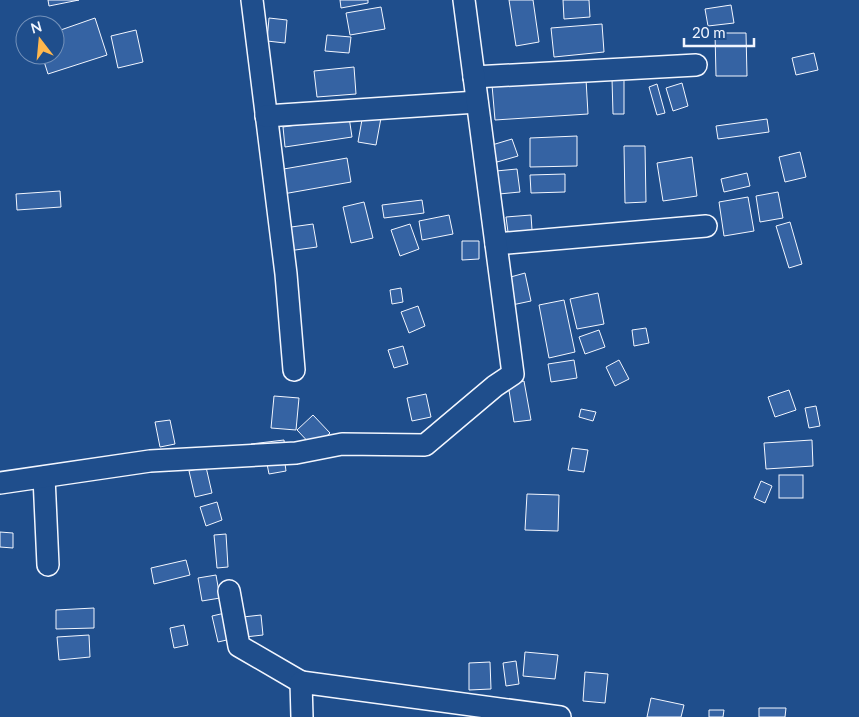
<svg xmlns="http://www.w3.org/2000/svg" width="859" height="717" font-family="Lato,sans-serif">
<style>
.building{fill:#3563a3;stroke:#f2f6ff}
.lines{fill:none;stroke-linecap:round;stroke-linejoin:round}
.street-casing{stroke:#f2f6ff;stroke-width:24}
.street{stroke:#1f4e8c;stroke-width:21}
</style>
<rect width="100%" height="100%" fill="#1f4e8c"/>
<!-- building -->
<g class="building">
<path d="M48,0h31l-30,6z"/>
<path d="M340,0h28v3l-27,5z"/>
<path d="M509,0h24l6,42 -23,4z"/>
<path d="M563,0h26l1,17 -26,2z"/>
<path d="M731,5l3,18 -26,3 -3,-17z"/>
<path d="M381,7l4,22 -35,6 -4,-22z"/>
<path d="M95,18l12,37 -59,19 -6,-19h13v-23z"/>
<path d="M269,18l18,2 -2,23 -18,-2z"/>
<path d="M602,24l2,28 -50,5 -3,-29z"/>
<path d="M136,30l7,32 -25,6 -7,-32z"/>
<path d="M715,33h31l1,43h-31z"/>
<path d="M327,35l24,2 -2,16 -24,-2z"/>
<path d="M814,53l4,17 -22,5 -4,-17z"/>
<path d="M354,67l2,27 -39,3 -3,-26z"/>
<path d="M586,79l2,35 -93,6 -3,-35z"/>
<path d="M612,79h12v35h-11z"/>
<path d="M682,83l6,23 -15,5 -7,-23z"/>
<path d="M657,84l8,29 -8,2 -8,-28z"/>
<path d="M363,114l18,4 -5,27 -18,-3z"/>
<path d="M349,117l3,20 -67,10 -2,-20z"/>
<path d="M767,119l2,13 -51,7 -2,-13z"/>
<path d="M577,136v30l-47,1v-29z"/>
<path d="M512,139l6,17 -21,6 -5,-17z"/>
<path d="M624,146h21l1,56 -21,1z"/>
<path d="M800,152l6,25 -21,5 -6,-25z"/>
<path d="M692,157l5,39 -34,5 -6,-38z"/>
<path d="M347,158l4,24 -68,12 -5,-24z"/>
<path d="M517,169l3,23 -21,2 -3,-23z"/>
<path d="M747,173l3,13 -26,6 -3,-13z"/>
<path d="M565,174v18l-34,1 -1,-18z"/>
<path d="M60,191l1,16 -44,3 -1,-16z"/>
<path d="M778,192l5,26 -23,4 -4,-26z"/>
<path d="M748,197l6,34 -30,5 -5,-34z"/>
<path d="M422,200l2,13 -40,5 -2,-13z"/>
<path d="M364,202l9,36 -22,5 -8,-36z"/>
<path d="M449,215l4,19 -31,6 -3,-19z"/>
<path d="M531,215l1,15 -24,2 -2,-15z"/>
<path d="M790,222l12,42 -13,4 -13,-42z"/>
<path d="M313,224l4,23 -29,4 -4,-23z"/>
<path d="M410,224l9,25 -19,7 -9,-26z"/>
<path d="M462,241h17v18l-17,1z"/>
<path d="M525,273l6,28 -19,4 -5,-27z"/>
<path d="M401,288l2,14 -11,2 -2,-14z"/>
<path d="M598,293l6,31 -27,5 -7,-30z"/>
<path d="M564,300l11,52 -26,6 -10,-53z"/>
<path d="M418,306l7,20 -16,7 -8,-21z"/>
<path d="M646,328l3,15 -15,3 -2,-16z"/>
<path d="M599,330l6,17 -20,7 -6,-17z"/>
<path d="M403,346l5,18 -14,4 -6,-18z"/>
<path d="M574,360l3,18 -26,4 -3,-18z"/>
<path d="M619,360l10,19 -14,7 -9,-19z"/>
<path d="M524,381l7,39 -17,2 -6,-38z"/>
<path d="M789,390l7,20 -21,7 -7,-20z"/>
<path d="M426,394l5,23 -19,4 -5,-23z"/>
<path d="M274,396l25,2 -3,32 -25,-2z"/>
<path d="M816,406l4,20 -11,2 -4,-20z"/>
<path d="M581,409l15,3 -3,9 -14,-4z"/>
<path d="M313,415l17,18 -16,15 -17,-18z"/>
<path d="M170,420l5,24 -15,3 -5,-25z"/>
<path d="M284,440l1,10 -32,4 -2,-10z"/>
<path d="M812,440l1,26 -47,3 -2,-26z"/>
<path d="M572,448l16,2 -4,22 -16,-2z"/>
<path d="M284,456l2,15 -17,3 -3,-15z"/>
<path d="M206,467l6,26 -17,4 -6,-26z"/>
<rect x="779" y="475" width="24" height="23"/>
<path d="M761,481l11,5 -7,17 -11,-5z"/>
<path d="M527,494l32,1 -1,36 -33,-1z"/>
<path d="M217,502l5,18 -16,6 -6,-19z"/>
<path d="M0,532l13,1v15l-13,-1z"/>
<path d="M226,534l2,33 -11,1 -3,-33z"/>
<path d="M186,560l4,15 -36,9 -3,-16z"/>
<path d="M216,575l4,23 -18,3 -4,-23z"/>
<path d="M94,608v20l-38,1v-19z"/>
<path d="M225,613l6,26 -13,3 -6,-26z"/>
<path d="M261,615l2,20 -18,2 -2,-20z"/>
<path d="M184,625l4,20 -14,3 -4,-20z"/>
<path d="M89,635l1,22 -31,3 -2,-23z"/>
<path d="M525,652l33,3 -3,24 -32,-3z"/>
<path d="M516,661l3,23 -13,2 -3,-23z"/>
<path d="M490,662l1,27 -22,1v-27z"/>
<path d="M585,672l23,2 -3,29 -22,-2z"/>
<path d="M651,698l33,7 -3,12h-34z"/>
<path d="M759,708h27l-1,9h-26z"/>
<path d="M709,710h15l-1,7h-14z"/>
</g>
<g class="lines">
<defs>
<g id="street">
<path d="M252,0l34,274 8,96"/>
<path d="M474,77l222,-12"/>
<path d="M266,116l211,-14"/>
<path d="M496,244l210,-18"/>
<path d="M44,477l4,88"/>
<path d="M0,483l150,-22 146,-8 46,-9 83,1 70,-59 18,-12 -49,-374"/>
<path d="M229,591l10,55 62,36"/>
<path d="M302,717l-1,-35 259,35"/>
</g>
</defs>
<!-- street casing -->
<use href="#street" class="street-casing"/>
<!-- street -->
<use href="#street" class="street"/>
</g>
<!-- north arrow -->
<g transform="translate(40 40) rotate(344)"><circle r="24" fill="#1f4e8c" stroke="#7391ba"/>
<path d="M0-4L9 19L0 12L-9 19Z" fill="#ffb74d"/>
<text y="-8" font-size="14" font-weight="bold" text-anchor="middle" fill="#f2f6ff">N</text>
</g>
<!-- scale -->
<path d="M684 38v8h70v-8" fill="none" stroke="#f2f6ff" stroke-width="2.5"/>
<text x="692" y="38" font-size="15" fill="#f2f6ff" stroke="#1f4e8c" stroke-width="4" paint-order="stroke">20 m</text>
</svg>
